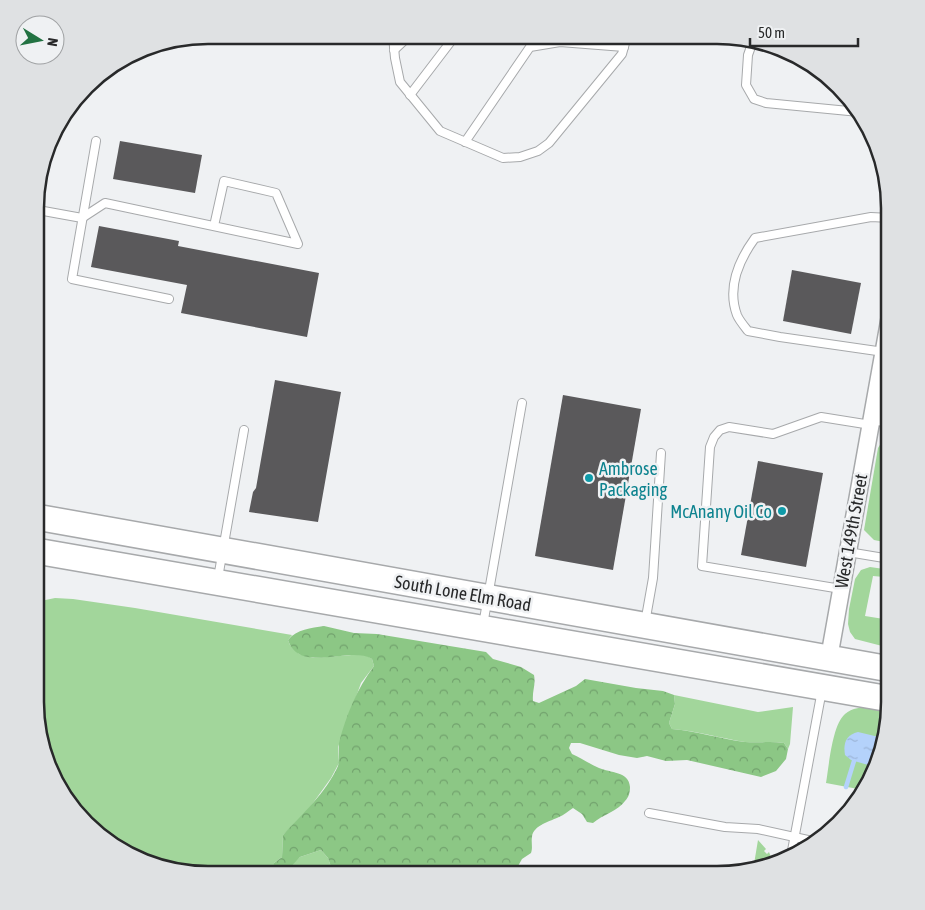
<svg xmlns="http://www.w3.org/2000/svg" width="925" height="910" font-family="'Asap Condensed',sans-serif">
<style>
.grass{fill:#a2d69b}
.forest{fill:url(#forest-crowns)}
.water{fill:url(#water-ripples)}
.lines{fill:none;stroke-linecap:round;stroke-linejoin:round}
.stream{stroke:#b4d2fb;stroke-width:4.5}
.building{fill:#5a595b}
.lane-casing{stroke:#a7a9ab;stroke-width:10}
.street-casing{stroke:#a7a9ab;stroke-width:19}
.primary-casing{stroke:#a7a9ab;stroke-width:28}
.lane{stroke:#fff;stroke-width:8}
.street{stroke:#fff;stroke-width:16}
.primary{stroke:#fff;stroke-width:25}
.culture-dot{fill:#0f9aa8;stroke:#eff1f3;stroke-width:2}
.labels{text-anchor:middle;dominant-baseline:central;stroke-width:5;stroke-linejoin:round;paint-order:stroke}
.culture-label{font-size:18px;fill:#0d838f;stroke:#eff1f3;text-anchor:start}
.street-label{font-size:18px;fill:#28292a;stroke:#eff1f3}
.rim{fill:none;stroke:#28292a;stroke-width:2.5}
</style>
<defs>
<pattern id="forest-crowns" width="20" height="18" patternUnits="userSpaceOnUse" patternTransform="scale(1.25)"><rect width="20" height="18" fill="#8cc785"/><path d="M2 6a3 3 0 1 1 6 0M12 15a3 3 0 1 1 6 0" fill="none" stroke="#72a26d"/></pattern>
<pattern id="water-ripples" width="26" height="14" patternUnits="userSpaceOnUse" patternTransform="scale(1.25)"><rect width="26" height="14" fill="#b4d2fb"/><path d="M2 4q2-2 4 0t4 0M15 11q2-2 4 0t4 0" fill="none" stroke="#9bb4d7"/></pattern>
</defs>
<rect width="100%" height="100%" fill="#eff1f3"/>
<!-- grass -->
<g class="grass">
<path d="M890,437v106h-1l-15,-3 -10,-10 14,-82 5,-8z"/>
<path d="M870,567l14,2 3,5 -3,3 -11,-1 -8,40 25,4v28l-35,-9 -5,-7 -2,-8 1,-15 6,-30 6,-9z"/>
<path d="M55,598l18,1 62,9 157,27 -4,5 2,5 9,9 15,4 50,-4 8,5 2,7 -13,17 -23,64 1,16 -8,15 -23,32 -25,25 -1,22 -8,6h19l7,-6 21,-7 7,8 3,9 8,4 14,4h-156l-75,-23 -51,-45 -27,-49 -9,-45 1,-111z"/>
<path d="M674,695l84,17 35,-5 -3,37 -2,5 -4,-6c-13,-2 -26,0 -39,-1 -25,-4 -48,-11 -73,-13l-3,-6 6,-19z"/>
<path d="M871,706l19,2 -18,71 -11,13 -3,-3 -32,-6c3,-17 6,-58 19,-69 7,-6 17,-7 26,-8z"/>
<path d="M758,840l8,9 -2,2 3,3 2,-2 5,13 -21,5z"/>
</g>
<!-- forest -->
<path class="forest" d="M324,626l30,7 23,1 109,18 7,7 28,8 13,8c2,10 -2,16 -1,26l6,2 37,-17 9,-7 51,9 27,3 11,4 1,9 -6,19 3,6c25,2 49,10 73,13 13,1 26,-1 39,1l4,6 -2,10 -10,12 -15,6 -74,-17 -21,1 -19,-5 -10,2 -18,-3 -39,-12h-9l-2,5 3,6c9,4 18,10 27,14 11,5 30,3 31,19 0,5 -1,10 -5,14 -7,10 -23,14 -32,22l-6,-1 -5,-8 -9,-6c-5,3 -9,7 -14,9 -8,4 -26,8 -27,20 -1,6 1,10 -1,16l-9,6 -9,16h-160l-14,-4 -8,-4 -3,-9 -7,-8 -21,7 -15,16 -6,2 -6,-5 1,-7 8,-6 1,-22c19,-21 43,-42 55,-69 2,-7 0,-16 1,-23 7,-28 18,-54 35,-77l-2,-7c-23,-14 -72,16 -84,-19 9,-11 23,-12 36,-14z"/>
<!-- water -->
<path class="water" d="M858,732l25,6 -8,29 -24,-7 -6,-5c-2,-12 1,-20 13,-23z"/>
<g class="lines">
<!-- stream -->
<path class="stream" d="M846,787l8,-26"/>
</g>
<!-- building -->
<g class="building">
<path d="M120,141l82,14 -7,38 -82,-14z"/>
<path d="M99,226l80,15 -1,5 141,27 -12,64 -126,-24 6,-28 -96,-18z"/>
<path d="M792,270l69,13 -10,51 -68,-13z"/>
<path d="M275,380l66,12 -23,130 -69,-10 4,-20 3,-4z"/>
<path d="M563,395l78,14 -28,161 -78,-14z"/>
<path d="M758,461l65,12 -17,94 -65,-12z"/>
</g>
<g class="lines">
<defs>
<g id="lane">
<path d="M393,36l2,22 5,24 40,49 63,27 17,-1 18,-6 11,-8 73,-89 5,-18"/>
<path d="M753,41l-5,14 -2,30 8,14 12,4 93,9"/>
<path d="M394,50l15,-14"/>
<path d="M410,95l45,-59"/>
<path d="M96,141l-24,138 97,20"/>
<path d="M465,142l65,-95 30,-5 64,5"/>
<path d="M38,210l44,8 23,-15 193,41 -22,-51 -52,-12 -10,45"/>
<path d="M884,352l-104,-15 -32,-6c-4,-5 -9,-11 -11,-16 -10,-27 2,-55 18,-77l116,-21 19,1"/>
<path d="M872,420l18,3"/>
<path d="M848,552l42,7"/>
<path d="M218,578l26,-148"/>
<path d="M841,589l-139,-23 8,-119 4,-10 6,-7 9,-3 44,7 48,-17 50,8"/>
<path d="M645,623l8,-45 8,-125"/>
<path d="M483,625l39,-222"/>
<path d="M649,813l76,14 33,2 59,13"/>
<path d="M791,856l31,-166"/>
</g>
<path id="street" d="M829,658l61,-342"/>
<g id="primary">
<path d="M36,517l854,152"/>
<path d="M36,551l854,148"/>
</g>
</defs>
<!-- lane casing -->
<use href="#lane" class="lane-casing"/>
<!-- street casing -->
<use href="#street" class="street-casing"/>
<!-- primary casing -->
<use href="#primary" class="primary-casing"/>
<!-- lane -->
<use href="#lane" class="lane"/>
<!-- street -->
<use href="#street" class="street"/>
<!-- primary -->
<use href="#primary" class="primary"/>
</g>
<!-- markers -->
<g class="culture-dot">
<circle cx="589" cy="478" r="5"/>
<circle cx="782" cy="511" r="5"/>
</g>
<g class="labels">
<!-- culture labels -->
<g class="culture-label">
<text x="599" y="468">Ambrose<tspan x="599" dy="21">Packaging</tspan></text>
<text x="772" y="511" text-anchor="end">McAnany Oil Co</text>
</g>
<!-- street labels -->
<g class="street-label">
<text transform="translate(851 531) rotate(-80)">West 149th Street</text>
<text transform="translate(463 593) rotate(10)">South Lone Elm Road</text>
</g>
</g>
<!-- crop -->
<path d="M0 0H925V910H0ZM208 44H717A164 164 0 0 1 881 208V702A164 164 0 0 1 717 866H208A164 164 0 0 1 44 702V208A164 164 0 0 1 208 44Z" fill="#dfe1e3" fill-rule="evenodd"/>
<path class="rim" d="M208 44H717A164 164 0 0 1 881 208V702A164 164 0 0 1 717 866H208A164 164 0 0 1 44 702V208A164 164 0 0 1 208 44Z"/>
<!-- north arrow -->
<g transform="translate(40 40) rotate(100)"><circle r="24" fill="#eff1f3" stroke="#9fa1a3"/>
<path d="M0-4L9 19L0 12L-9 19Z" fill="#227242"/>
<text y="-8" font-size="14" font-weight="bold" text-anchor="middle" fill="#28292a">N</text>
</g>
<!-- scale -->
<path d="M750 38v8h108v-8" fill="none" stroke="#28292a" stroke-width="2.5"/>
<text x="758" y="38" font-size="15" fill="#28292a" stroke="#eff1f3" stroke-width="4" paint-order="stroke">50 m</text>
</svg>
